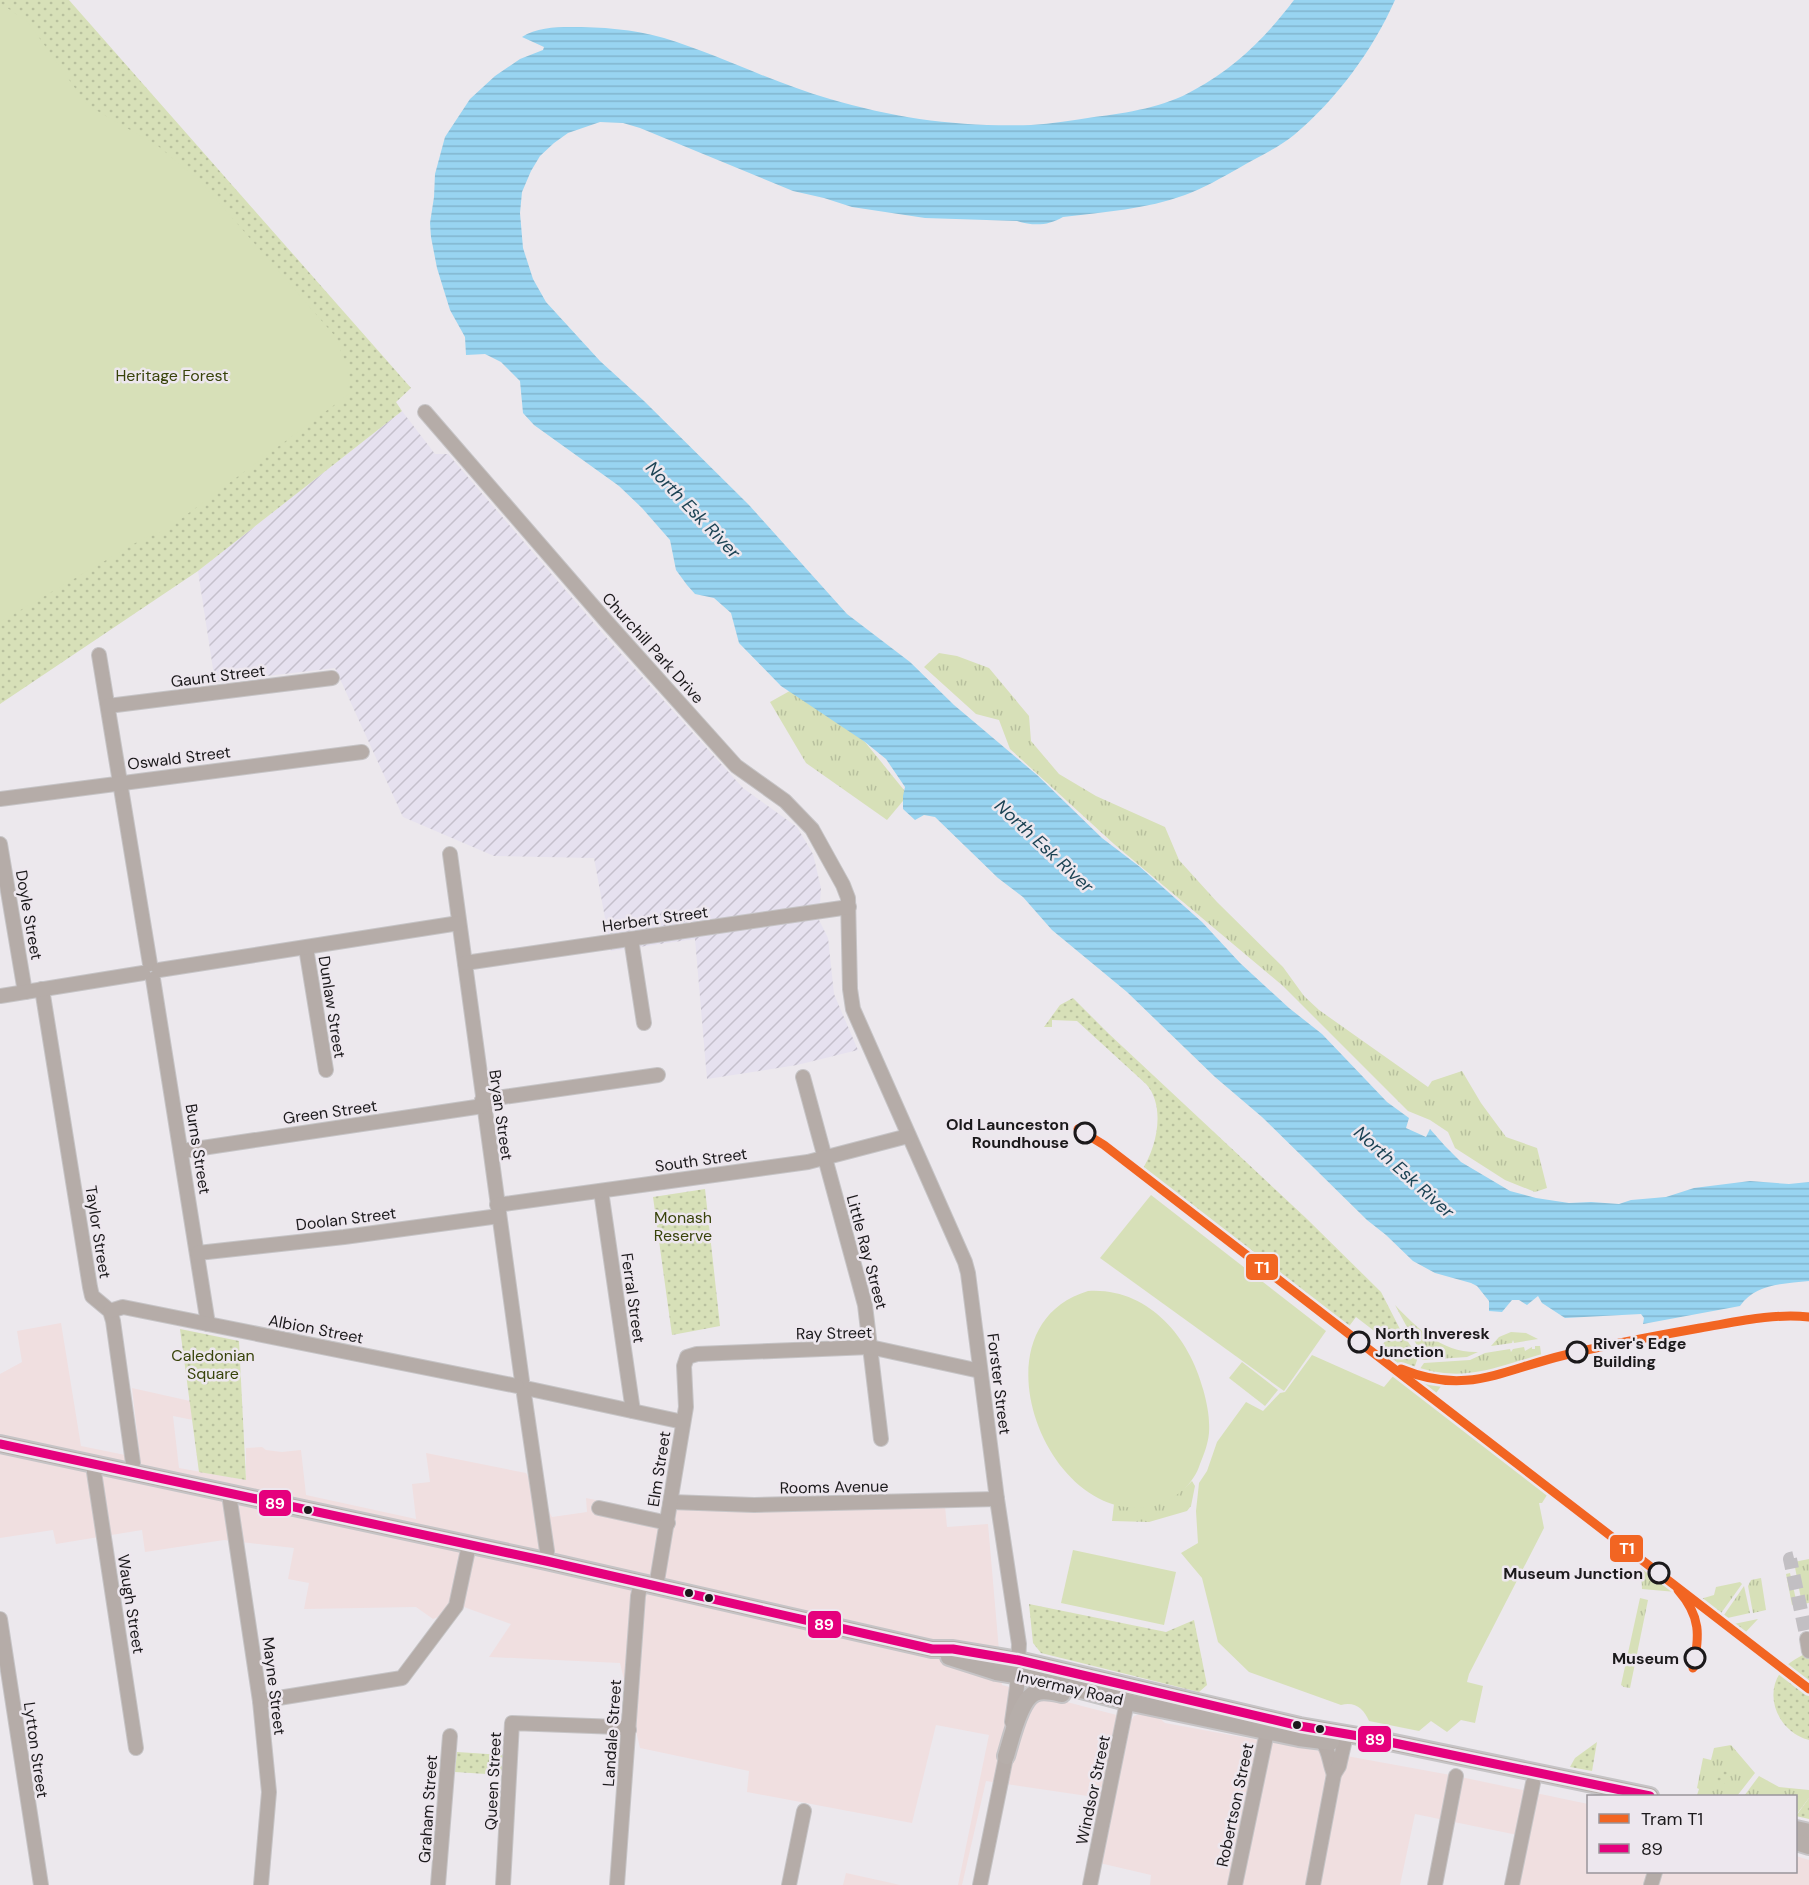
<svg xmlns="http://www.w3.org/2000/svg" width="1809" height="1885" font-family="'DM Sans',sans-serif">
<style>
.commercial{fill:#f0dfe0}
.industrial{fill:url(#industrial-furrows)}
.grass{fill:url(#grass-tufts)}
.park{fill:url(#park-dots)}
.pitch{fill:#d7e0b8}
.water{fill:url(#water-rules)}
.lines{fill:none;stroke-linecap:round;stroke-linejoin:round}
.minor-tunnel{stroke:#c2bfc3;stroke-width:14;stroke-dasharray:14 7;stroke-linecap:butt}
.minor-casing{stroke:#c6c4c6;stroke-width:16}
.major-casing{stroke:#c6c4c6;stroke-width:20}
.minor{stroke:#b5aca8;stroke-width:14}
.major{stroke:#b6aeaa;stroke-width:16}
.bus-1-casing{stroke:#ede7ee;stroke-width:14}
.bus-1{stroke:#e5007d;stroke-width:9}
.tram-1-casing{stroke:#ede7ee;stroke-width:14}
.tram-1{stroke:#f26522;stroke-width:9}
.stop-dot{fill:#ede7ee;stroke:#1b191b;stroke-width:3}
.bus-dot{fill:#1b191b;stroke:#ede7ee;stroke-width:2}
.labels{text-anchor:middle;dominant-baseline:central;stroke-width:5;stroke-linejoin:round;paint-order:stroke}
.park-label{font-size:16px;fill:#38430a;stroke:#ede7ee}
.street-label{font-size:16px;fill:#1b191b;stroke:#ede7ee}
.stop-label{font-size:16px;font-weight:bold;fill:#1b191b;stroke:#ede7ee;text-anchor:end}
.water-label{font-size:18px;font-style:italic;fill:#1c4354;stroke:#ede7ee}
.line-badge{stroke:#ede7ee;stroke-width:2}
.badge-label{font-size:16px;text-anchor:middle;font-weight:bold;fill:#fff}
</style>
<defs>
<pattern id="industrial-furrows" width="10" height="10" patternUnits="userSpaceOnUse" patternTransform="scale(1.5)"><rect width="10" height="10" fill="#e6e1ef"/><path d="M-1 1l2-2M0 10L10 0M9 11l2-2" fill="none" stroke="#c5c0cc"/></pattern>
<pattern id="grass-tufts" width="24" height="20" patternUnits="userSpaceOnUse" patternTransform="scale(1.5)"><rect width="24" height="20" fill="#d7e0b8"/><path d="M3 7l-1-3M5 7V3M7 7l1-3M15 17l-1-3M17 17v-4M19 17l1-3" fill="none" stroke="#b8c09e"/></pattern>
<pattern id="park-dots" width="8" height="8" patternUnits="userSpaceOnUse" patternTransform="scale(1.5)"><rect width="8" height="8" fill="#d7e0b8"/><path d="M2 2h.1M6 6h.1" fill="none" stroke="#b8c09e" stroke-width="1.8" stroke-linecap="round"/></pattern>
<pattern id="water-rules" width="6" height="5" patternUnits="userSpaceOnUse" patternTransform="scale(1.5)"><rect width="6" height="5" fill="#98d4f1"/><path d="M0 2.5h6" fill="none" stroke="#82b5ce"/></pattern>
</defs>
<rect width="100%" height="100%" fill="#ece8ed"/>
<!-- commercial -->
<g class="commercial">
<path d="M61,1323l20,123 59,12 -8,-70 58,13 3,19 -20,-4 6,52 67,12v-32l16,-1 4,3 16,2 19,-2 5,45 110,24 -4,-35 18,-2 -4,-29 100,20 26,44 35,-5 -1,-14 77,16 16,-16 256,-2 10,10 2,21 41,-3 14,161 130,34 2,-3 9,-3 14,3 8,7 291,53 132,28v68h208v-16l13,4v25h-292l10,-48 -112,-23 -15,71h-250l1,-10 -60,-14 10,-63 -115,-17 -24,104h-4l31,-150 -53,-10 -24,98 -165,-31 2,-21 -109,-23 -20,-85 -131,-6 22,-33 -47,-17 -31,12 -17,-12 -112,2 5,-26 -21,-4 6,-31 -70,-8 -79,12 -3,-22 -86,14 -3,-14 -53,8v-164l22,-12 -5,-31z"/>
<path d="M846,1873l50,11 4,1h-57z"/>
</g>
<!-- industrial -->
<path class="industrial" d="M402,411l33,43h13l157,182 138,152 54,39 16,27 8,34 -2,32 9,18 6,56 24,56 -61,15 -90,14 -12,-140 -84,12 -17,-93 -100,-2 -91,-39 -68,-149 -120,14 -17,-111z"/>
<!-- grass -->
<g class="grass">
<path d="M939,653l18,3 32,12 40,48 2,25 28,33 37,22 69,31 14,33 38,42 66,65 21,29 15,14 109,77 4,-6 30,-10 19,32 25,34 31,11 10,40 -12,4 -30,-12 -50,-32 -7,-16 -18,-12 -22,-9 -125,-125 -169,-142 -104,-95 -11,-29 -23,-6 -52,-47z"/>
<path d="M795,688l70,54 43,53 -21,25 -81,-57 -36,-61z"/>
<path d="M1395,1305c23,24 47,48 83,47l-11,5 -45,3 -2,-9z"/>
<path d="M1511,1332l15,1 12,6 -24,4 -1,-3 -1,3 -21,3 8,-9z"/>
<path d="M1535,1346h5l2,14c-41,11 -82,25 -125,13l7,-10 46,-3 15,-7 25,-4 1,3 2,-3 11,-2 1,4 7,-4v2h3z"/>
<path d="M1416,1376l28,6 -10,14 -20,-15z"/>
<path d="M1192,1481l3,5 -4,20 -4,5 -38,11 -37,-1 2,-17c27,8 59,-3 78,-23z"/>
<path d="M1809,1559v44l-7,1 -8,-42z"/>
<path d="M1641,1566l35,26 -34,-3z"/>
<path d="M1790,1573l7,31 -5,1 -6,-31z"/>
<path d="M1761,1578l5,32 -13,3 -5,-27 3,-6z"/>
<path d="M1740,1582l2,2 -23,32 -22,-16 17,-5 2,-8z"/>
<path d="M1744,1586l6,27 -27,6 1,-4z"/>
<path d="M1640,1598l8,2 -18,88 -6,-1 -3,-2z"/>
<path d="M1758,1619l-15,16 -14,-10z"/>
<path d="M1731,1745l24,28 -18,23 -40,-1 2,-6 -2,-1 6,-30 8,2 3,-12z"/>
<path d="M1759,1776l20,11 30,3v8l-13,17v-19h-52z"/>
</g>
<!-- park -->
<g class="park">
<path d="M0,0h69l342,388 -15,14 6,9 -204,160 -198,133z"/>
<path d="M1073,998l35,35 199,186 74,73 21,41 15,22v5l-6,18 -34,-26 9,-12 -30,-23 -9,12 -205,-159c15,-23 24,-64 4,-86l-69,-63 -25,-1v7h-8l16,-22z"/>
<path d="M705,1189l15,137 -48,9 -19,-138z"/>
<path d="M180,1329l59,12 7,139 -47,-8z"/>
<path d="M1029,1604l137,28 28,-12 13,65 -8,7 -158,-39 -8,-10z"/>
<path d="M1806,1653h3v87c-28,-7 -46,-41 -29,-67 7,-10 16,-14 26,-20z"/>
<path d="M1597,1742l-5,29 -22,-4 5,-9z"/>
<path d="M457,1752l46,3 -1,20 -47,-3z"/>
<circle cx="1722" cy="1777" r="7"/>
<path d="M1809,1798v21l-13,-3z"/>
</g>
<!-- pitch -->
<g class="pitch">
<path d="M0,3l28,19 59,83 71,41 43,36 133,153 13,31 2,28 -171,127 -19,12 -15,5 -144,84z"/>
<path d="M1151,1195l175,136 -42,60 -184,-133z"/>
<path d="M1088,1291c59,-4 101,45 115,98 4,14 7,29 6,44 -1,11 -5,21 -9,31 -6,19 -22,33 -41,40 -107,34 -193,-176 -71,-213z"/>
<path d="M1312,1355l72,32 10,-12 153,120 -5,8h-3l5,25 -75,146 -2,8 16,4 -8,37 -14,-3 -14,12 -16,-11 -12,10 -50,-10c-5,-12 -14,-20 -28,-16l-92,-33 -31,-30 -16,-64 -21,-25 17,-10 -2,-32 3,-28 8,-12 10,-29 29,-40 17,9 17,-18 5,-1z"/>
<path d="M1242,1362l36,28 -13,16 -36,-28z"/>
<path d="M1073,1550l103,22 -12,53 -103,-22z"/>
</g>
<!-- water -->
<path class="water" d="M1294,0h101c-22,50 -59,100 -101,135 -16,13 -38,23 -55,33 -18,10 -35,20 -54,27 -38,14 -81,17 -122,22 -15,9 -30,9 -46,4l-92,-3 -73,-11 -28,-9 -31,-7 -153,-63 -17,-5 -23,-1 -32,11 -14,10 -14,13 -9,15 -9,21 -2,21 3,35 10,31 13,23 54,59 44,40 105,104 98,109 63,48 44,43 83,70 65,63 38,29 62,55 38,41 49,45 33,26 65,68 22,16 -3,10 20,9 4,-8 15,17 16,16 49,29 26,7 33,5 22,-1 28,2 12,-4 35,-3 28,-9 56,-7 39,3 20,-2v99c-25,3 -53,2 -69,25l-97,18 1,-6 -3,-4 -76,4 -23,-15 -4,-7 -11,9 -8,-5h-7l-10,12 -13,-1v-10l-12,-15 -6,-3 -36,-10 -22,-12 -27,-26 -19,-15 -105,-103 -47,-40 -88,-85 -75,-62 -29,-33 -25,-19 -63,-61 -11,-2 -9,5 -12,-11v-13l2,-9 -19,-28 -21,-17 -84,-56 -42,-43 -8,-30 -17,-15 -19,-4 -8,-9 -11,-15 -6,-30 -28,-32 -23,-22 -85,-61 -11,-12 -3,-32 -19,-19 -16,-8 -19,1 -1,-18 -15,-27 -13,-42 -6,-31 -1,-14 4,-26 1,-23 10,-37 25,-38 25,-23 25,-17 23,-9 1,-3 -22,-10c13,-9 32,-10 48,-10 31,0 63,2 94,11 56,17 109,45 166,61 68,20 130,28 201,26 21,-1 42,-5 63,-8 33,-4 71,-10 100,-27 42,-23 71,-52 100,-90z"/>
<g class="lines">
<!-- minor-tunnel -->
<path class="minor-tunnel" d="M1794,1558l-4,1 17,80"/>
<defs>
<g id="minor">
<path d="M425,412l181,209 130,145 49,35 27,28 31,56 5,13 2,91 3,20 112,253 3,11 29,226 22,145 -2,43 -5,35"/>
<path d="M99,655l51,309"/>
<path d="M108,706l224,-28"/>
<path d="M0,799l362,-47"/>
<path d="M0,844l25,148"/>
<path d="M450,854l72,527"/>
<path d="M631,939l13,84"/>
<path d="M306,948l20,122"/>
<path d="M465,963l384,-56"/>
<path d="M159,970l300,-47"/>
<path d="M153,979l55,345"/>
<path d="M42,989l48,298 2,9 18,15 3,10 20,142 -2,9"/>
<path d="M0,996l143,-23"/>
<path d="M803,1077l62,228 16,134"/>
<path d="M482,1100l176,-25"/>
<path d="M182,1151l301,-45"/>
<path d="M601,1191l32,220"/>
<path d="M497,1205l311,-43 100,-26"/>
<path d="M198,1253l146,-16 155,-21"/>
<path d="M110,1311l13,-4 394,79"/>
<path d="M530,1389l153,33"/>
<path d="M524,1394l23,157 -1,10"/>
<path d="M95,1464l-1,8 42,276"/>
<path d="M232,1493l-2,8 30,200 9,91 -8,93"/>
<path d="M671,1502l83,3 243,-6"/>
<path d="M599,1508l69,15"/>
<path d="M656,1587l30,-180 -2,-41 3,-9 10,-3 173,-7 110,24"/>
<path d="M0,1619l41,266"/>
<path d="M1807,1639l2,12"/>
<path d="M260,1701l142,-23 54,-72 13,-61"/>
<path d="M1322,1741c8,11 7,21 12,33"/>
<path d="M438,1885l12,-149"/>
<path d="M503,1885l9,-162 106,4 11,3"/>
<path d="M617,1885l21,-289 3,-13"/>
<path d="M789,1885l15,-74"/>
<path d="M980,1885l28,-138"/>
<path d="M1090,1885l37,-183"/>
<path d="M1235,1885l32,-153"/>
<path d="M1313,1885l21,-111 5,-8 5,-22"/>
<path d="M1435,1885l21,-109"/>
<path d="M1512,1885l21,-102"/>
<path d="M1651,1885l4,-13"/>
</g>
<g id="major">
<path d="M0,1444l546,117 386,88h21l65,11 282,66 70,12 280,58"/>
<path d="M949,1657l47,15 43,7 88,23 172,36 32,4"/>
<path d="M1006,1756c5,-15 13,-56 29,-63 8,-4 18,-1 27,1"/>
<path d="M1796,1829l13,3"/>
<path d="M1796,1842l13,4"/>
</g>
</defs>
<!-- minor casing -->
<use href="#minor" class="minor-casing"/>
<!-- major casing -->
<use href="#major" class="major-casing"/>
<!-- minor -->
<use href="#minor" class="minor"/>
<!-- major -->
<use href="#major" class="major"/>
<defs>
<path id="bus-1" d="M0,1444l546,117 386,88h21l65,11 282,66 70,12 280,58"/>
</defs>
<!-- bus-1 casing -->
<use href="#bus-1" class="bus-1-casing"/>
<!-- bus-1 -->
<use href="#bus-1" class="bus-1"/>
<defs>
<g id="tram-1">
<path d="M1078,1129l26,16 705,544"/>
<path d="M1401,1369c66,27 101,1 164,-14 45,-11 90,-19 135,-27 36,-6 73,-15 109,-11"/>
<path d="M1678,1590c23,26 22,46 15,78"/>
</g>
</defs>
<!-- tram-1 casing -->
<use href="#tram-1" class="tram-1-casing"/>
<!-- tram-1 -->
<use href="#tram-1" class="tram-1"/>
</g>
<!-- markers -->
<g class="stop-dot">
<circle cx="1085" cy="1133" r="10"/>
<circle cx="1359" cy="1342" r="10"/>
<circle cx="1577" cy="1352" r="10"/>
<circle cx="1659" cy="1573" r="10"/>
<circle cx="1695" cy="1658" r="10"/>
</g>
<g class="bus-dot">
<circle cx="308" cy="1510" r="5"/>
<circle cx="689" cy="1593" r="5"/>
<circle cx="709" cy="1598" r="5"/>
<circle cx="1297" cy="1725" r="5"/>
<circle cx="1320" cy="1729" r="5"/>
</g>
<g class="labels">
<!-- park labels -->
<g class="park-label">
<text x="172" y="375">Heritage Forest</text>
<text x="683" y="1217">Monash<tspan x="683" dy="18">Reserve</tspan></text>
<text x="213" y="1355">Caledonian<tspan x="213" dy="18">Square</tspan></text>
</g>
<!-- street labels -->
<g class="street-label">
<text transform="translate(653 648) rotate(48)">Churchill Park Drive</text>
<text transform="translate(218 676) rotate(-7)">Gaunt Street</text>
<text transform="translate(179 758) rotate(-7)">Oswald Street</text>
<text transform="translate(29 915) rotate(80)">Doyle Street</text>
<text transform="translate(655 919) rotate(-8)">Herbert Street</text>
<text transform="translate(332 1007) rotate(81)">Dunlaw Street</text>
<text transform="translate(330 1112) rotate(-8)">Green Street</text>
<text transform="translate(501 1115) rotate(82)">Bryan Street</text>
<text transform="translate(198 1149) rotate(81)">Burns Street</text>
<text transform="translate(701 1160) rotate(-8)">South Street</text>
<text transform="translate(346 1219) rotate(-7)">Doolan Street</text>
<text transform="translate(98 1232) rotate(81)">Taylor Street</text>
<text transform="translate(867 1252) rotate(75)">Little Ray Street</text>
<text transform="translate(633 1298) rotate(82)">Ferral Street</text>
<text transform="translate(316 1329) rotate(11)">Albion Street</text>
<text transform="translate(834 1333) rotate(-1)">Ray Street</text>
<text transform="translate(999 1384) rotate(83)">Forster Street</text>
<text transform="translate(659 1469) rotate(-81)">Elm Street</text>
<text transform="translate(834 1487) rotate(-1)">Rooms Avenue</text>
<text transform="translate(131 1604) rotate(81)">Waugh Street</text>
<text transform="translate(274 1686) rotate(83)">Mayne Street</text>
<text transform="translate(1070 1688) rotate(13)">Invermay Road</text>
<text transform="translate(612 1733) rotate(-86)">Landale Street</text>
<text transform="translate(36 1750) rotate(82)">Lytton Street</text>
<text transform="translate(493 1781) rotate(-87)">Queen Street</text>
<text transform="translate(1093 1790) rotate(-78)">Windsor Street</text>
<text transform="translate(1235 1805) rotate(-78)">Robertson Street</text>
<text transform="translate(428 1809) rotate(-86)">Graham Street</text>
</g>
<!-- stop labels -->
<g class="stop-label">
<text x="1069" y="1124">Old Launceston<tspan x="1069" dy="18">Roundhouse</tspan></text>
<text x="1375" y="1333" text-anchor="start">North Inveresk<tspan x="1375" dy="18">Junction</tspan></text>
<text x="1593" y="1343" text-anchor="start">River's Edge<tspan x="1593" dy="18">Building</tspan></text>
<text x="1643" y="1573">Museum Junction</text>
<text x="1679" y="1658">Museum</text>
</g>
<!-- water labels -->
<g class="water-label">
<text transform="translate(693 510) rotate(46)">North Esk River</text>
<text transform="translate(1044 846) rotate(43)">North Esk River</text>
<text transform="translate(1404 1172) rotate(42)">North Esk River</text>
</g>
</g>
<g class="line-badge">
<rect x="1245" y="1253" width="34" height="28" rx="6" fill="#f26522"/>
<rect x="258" y="1489" width="34" height="28" rx="6" fill="#e5007d"/>
<rect x="1609" y="1534" width="35" height="29" rx="6" fill="#f26522"/>
<rect x="807" y="1610" width="35" height="29" rx="6" fill="#e5007d"/>
<rect x="1357" y="1725" width="35" height="28" rx="6" fill="#e5007d"/>
</g>
<g class="badge-label">
<text x="1262" y="1273">T1</text>
<text x="275" y="1509">89</text>
<text x="1627" y="1554">T1</text>
<text x="824" y="1630">89</text>
<text x="1375" y="1745">89</text>
</g>
<!-- legend -->
<rect x="1587" y="1795" width="210" height="78" fill="#ede7ee" stroke="#99959a" stroke-width="1.5"/>
<rect x="1599" y="1814" width="30" height="9" fill="#f26522" stroke="#99959a" stroke-width="1.5"/>
<text x="1641" y="1825" font-size="18" fill="#1b191b">Tram T1</text>
<rect x="1599" y="1844" width="30" height="9" fill="#e5007d" stroke="#99959a" stroke-width="1.5"/>
<text x="1641" y="1855" font-size="18" fill="#1b191b">89</text>
</svg>
